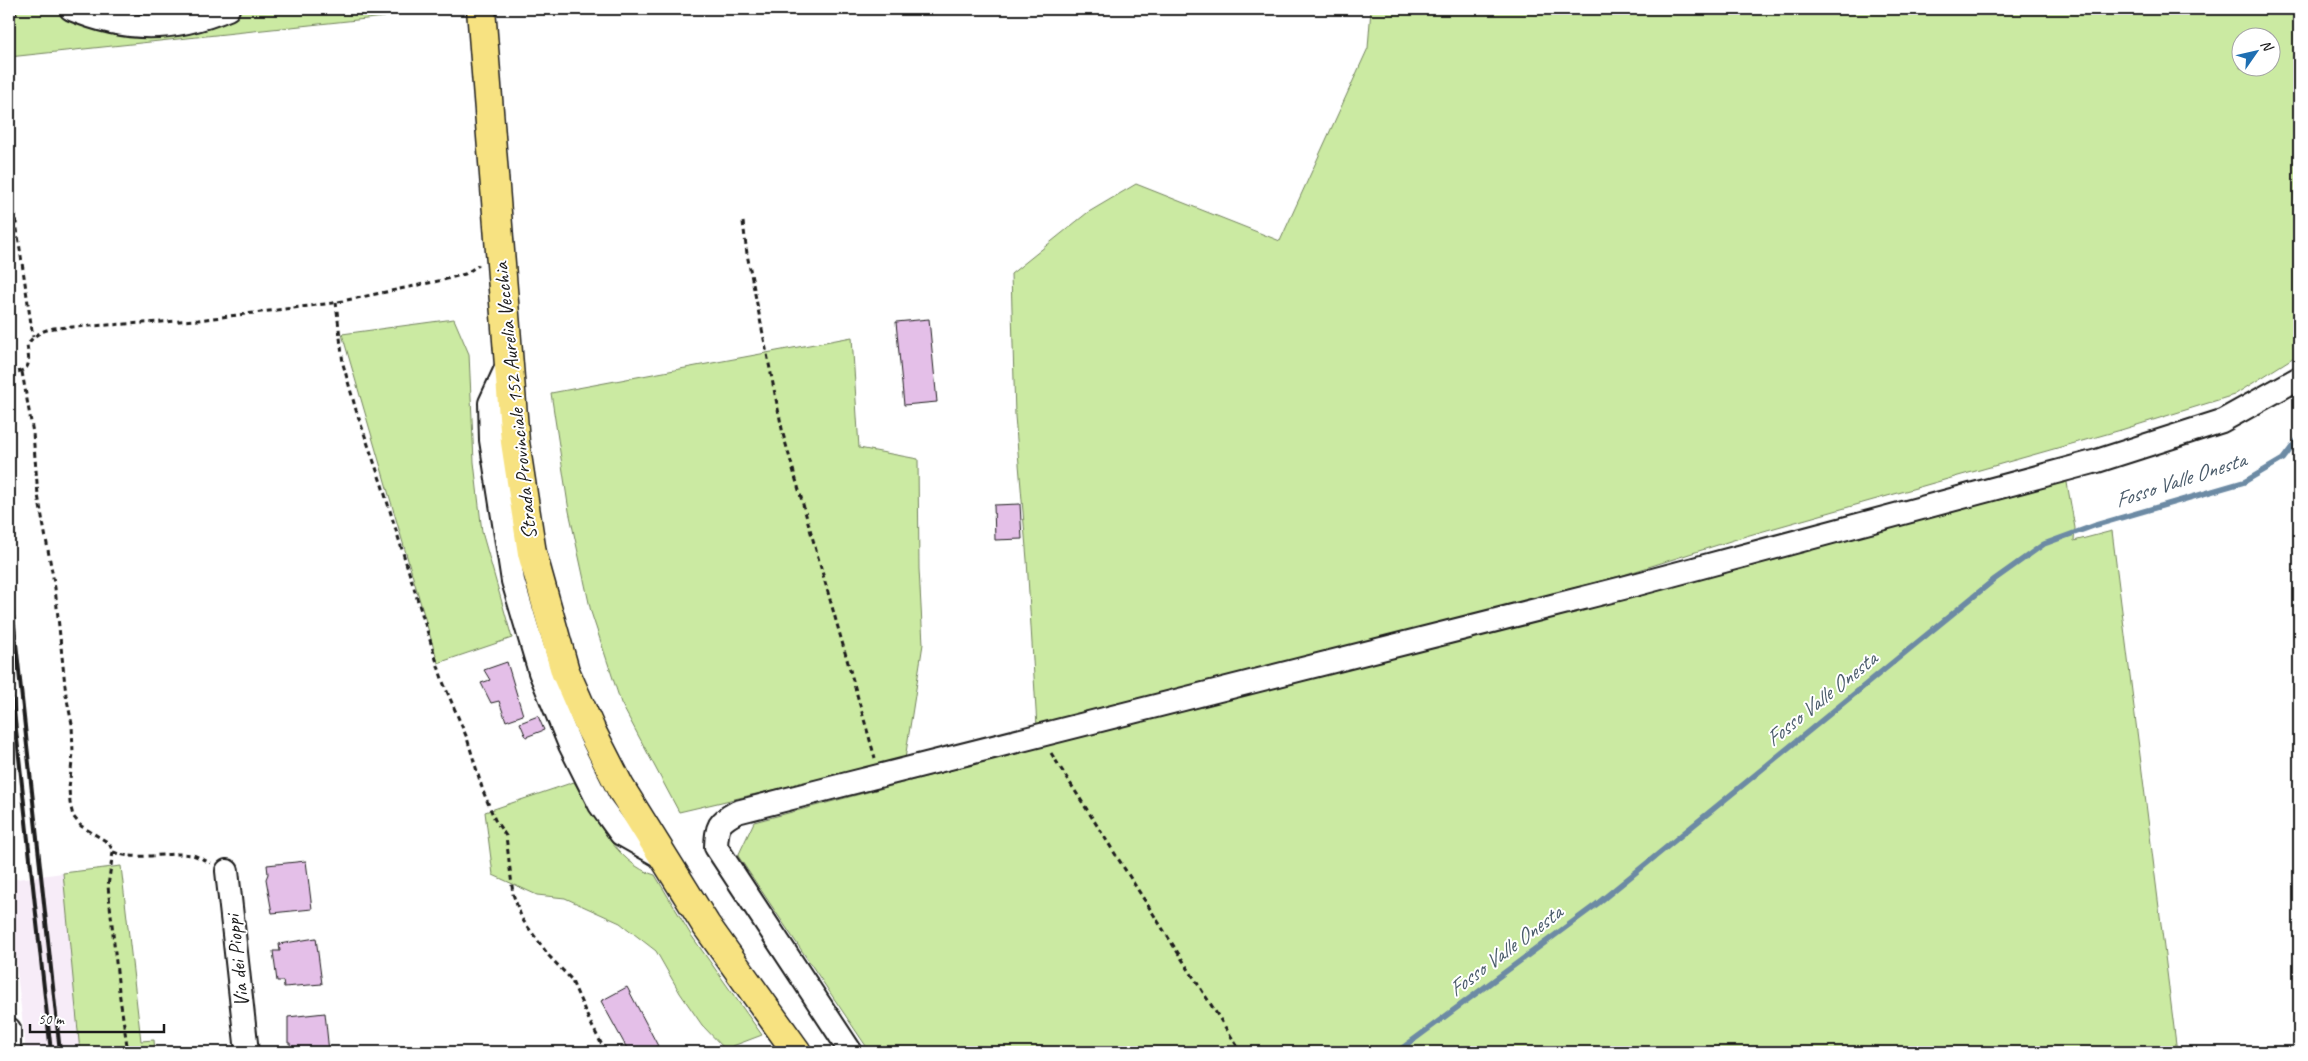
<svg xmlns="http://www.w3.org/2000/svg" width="2308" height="1061" font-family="Caveat,sans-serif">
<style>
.built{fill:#f7ecf8}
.green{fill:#cbeaa2;stroke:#74835f;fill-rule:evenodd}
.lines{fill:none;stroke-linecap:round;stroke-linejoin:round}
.stream{stroke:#6c8aa4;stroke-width:5.5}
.building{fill:#e4bfe8;stroke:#1c1c1c}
.minor-casing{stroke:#1c1c1c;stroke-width:26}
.major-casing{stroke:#1c1c1c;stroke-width:31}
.path{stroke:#1c1c1c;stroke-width:3;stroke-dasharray:5 4;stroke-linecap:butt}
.minor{stroke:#fff;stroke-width:22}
.major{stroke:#f7e281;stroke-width:28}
.rail{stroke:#1c1c1c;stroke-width:4}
.labels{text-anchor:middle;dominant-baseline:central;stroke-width:4;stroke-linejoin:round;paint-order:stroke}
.street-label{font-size:21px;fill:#1c1c1c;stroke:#fff}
.water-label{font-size:22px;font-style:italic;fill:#4b5c6b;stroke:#fff}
</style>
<rect width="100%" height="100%" fill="#fff"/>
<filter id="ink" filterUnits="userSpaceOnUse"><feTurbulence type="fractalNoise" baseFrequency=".02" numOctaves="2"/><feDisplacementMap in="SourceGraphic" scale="10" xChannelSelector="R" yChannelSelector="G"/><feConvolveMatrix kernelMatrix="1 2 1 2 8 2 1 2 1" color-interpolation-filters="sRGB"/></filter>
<g filter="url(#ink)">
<!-- built -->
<path class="built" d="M63,873l17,179h-54l-17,-151v-21z"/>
<!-- green -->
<g class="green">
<path d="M9,9h374l2,8 -376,40z"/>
<path d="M1371,9h928v345l-65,41 -113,35 -375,106 -126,40 -583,151 -10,-167 -12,-144 -4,-142 76,-61 49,-29 144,57 88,-193zM2240,38h30v30h-30z"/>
<path d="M454,319l15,35 5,108 8,70 30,106 -74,25 -96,-329z"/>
<path d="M852,337l7,111 59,11 1,110 4,75 -18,115 -226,53 -58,-109 -30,-91 -22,-101 -18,-118z"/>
<path d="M2066,477l9,51 -1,13 38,-10 65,521h-1307l-132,-196 16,-34z"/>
<path d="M574,782c18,31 43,83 81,93l36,60 71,100 -37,14 -23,-24 -22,-32 -24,-42 -36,-28 -55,-25 -28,-3 -44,-20 -8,-63z"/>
<path d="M121,866l20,175 13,-1 1,12h-75l-17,-179z"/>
</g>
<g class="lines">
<!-- stream -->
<path class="stream" d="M1397,1052l200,-148 398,-325 49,-35 52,-19 148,-43 39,-23 16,-21"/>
</g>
<!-- building -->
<g class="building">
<path d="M929,319l8,83 -33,3 -8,-83z"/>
<path d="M1020,504l2,35 -27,1 -1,-35z"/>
<path d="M507,662l16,53 -17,6 -7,-20 -8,2 -10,-20 9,-3 -6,-10z"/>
<path d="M538,716l6,14 -18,7 -6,-14z"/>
<path d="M306,861l6,48 -40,4 -6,-34 2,-5 -1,-9z"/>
<path d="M316,938l6,46 -38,3 -1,-6h-6l-4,-30h7l-1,-7z"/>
<path d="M627,987l31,59 -12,6h-17l-28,-51z"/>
<path d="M325,1013l4,39h-38l-1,-9h-2v-26z"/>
</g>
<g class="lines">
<defs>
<g id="minor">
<path d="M71,9c54,23 102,23 157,0"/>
<path d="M508,364l-18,39 1,37 22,141 27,91 30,73 30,60 21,29 44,25"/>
<path d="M227,871l20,181"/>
<path d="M9,1029v23"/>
<path d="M851,1052l-135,-205c1,-21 2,-25 21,-35l94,-24 792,-200 474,-127 125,-40 77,-43"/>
</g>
<path id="major" d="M481,9l34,433 17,111 33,118 26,59 29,57 86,138 91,127"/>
</defs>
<!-- minor casing -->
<use href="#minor" class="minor-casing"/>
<!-- major casing -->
<use href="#major" class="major-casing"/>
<!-- path -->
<g class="path">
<path d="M9,23l9,-14"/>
<path d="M9,175l24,162"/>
<path d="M743,222l4,32 36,180 92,324"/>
<path d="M336,302l7,62 13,46 26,75 61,197 24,56 16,53 12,29 11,16 7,58 9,25 27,37 22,23 18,41 14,27 6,5"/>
<path d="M22,372l11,61 5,62 17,93 11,107 6,29 1,29 -4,35 1,15 3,13 8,10 28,17 4,9c27,10 52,-1 79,3 6,1 13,6 19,8"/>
<path d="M9,373c22,-2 21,-7 18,-28 7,-10 14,-14 27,-17l144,-8 135,-17 110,-23 22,-6 14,-9"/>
<path d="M1051,753l190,299"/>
<path d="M113,852l-5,34 11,105 9,61"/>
</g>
<!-- minor -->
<use href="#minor" class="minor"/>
<!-- major -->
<use href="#major" class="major"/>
<!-- rail -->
<g class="rail">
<path d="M9,578l51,474"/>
<path d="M9,665l42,387"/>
</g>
</g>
</g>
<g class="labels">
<!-- street labels -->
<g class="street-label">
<text transform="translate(515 401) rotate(-96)">Strada Provinciale 152 Aurelia Vecchia</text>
<text transform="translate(237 961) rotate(-96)">Via dei Pioppi</text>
</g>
<!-- water labels -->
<g class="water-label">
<text transform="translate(2180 480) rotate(-18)">Fosso Valle Onesta</text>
<text transform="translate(1821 699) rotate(-39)">Fosso Valle Onesta</text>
<text transform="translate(1505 951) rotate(-37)">Fosso Valle Onesta</text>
</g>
</g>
<!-- margin -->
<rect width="2308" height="1061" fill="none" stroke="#fff" stroke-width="30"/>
<rect x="15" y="15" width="2278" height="1031" fill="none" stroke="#1c1c1c" stroke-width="2" filter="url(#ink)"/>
<!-- north arrow -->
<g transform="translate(2256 52) rotate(56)"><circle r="24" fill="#ffffff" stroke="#a4a4a4"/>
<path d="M0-4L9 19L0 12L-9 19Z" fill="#1f6fb2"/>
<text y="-8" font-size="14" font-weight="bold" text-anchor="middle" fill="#1c1c1c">N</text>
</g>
<!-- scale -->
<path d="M30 1024v8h134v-8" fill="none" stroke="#1c1c1c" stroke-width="2.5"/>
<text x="38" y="1024" font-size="15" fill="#1c1c1c" stroke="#ffffff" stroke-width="4" paint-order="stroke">50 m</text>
</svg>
